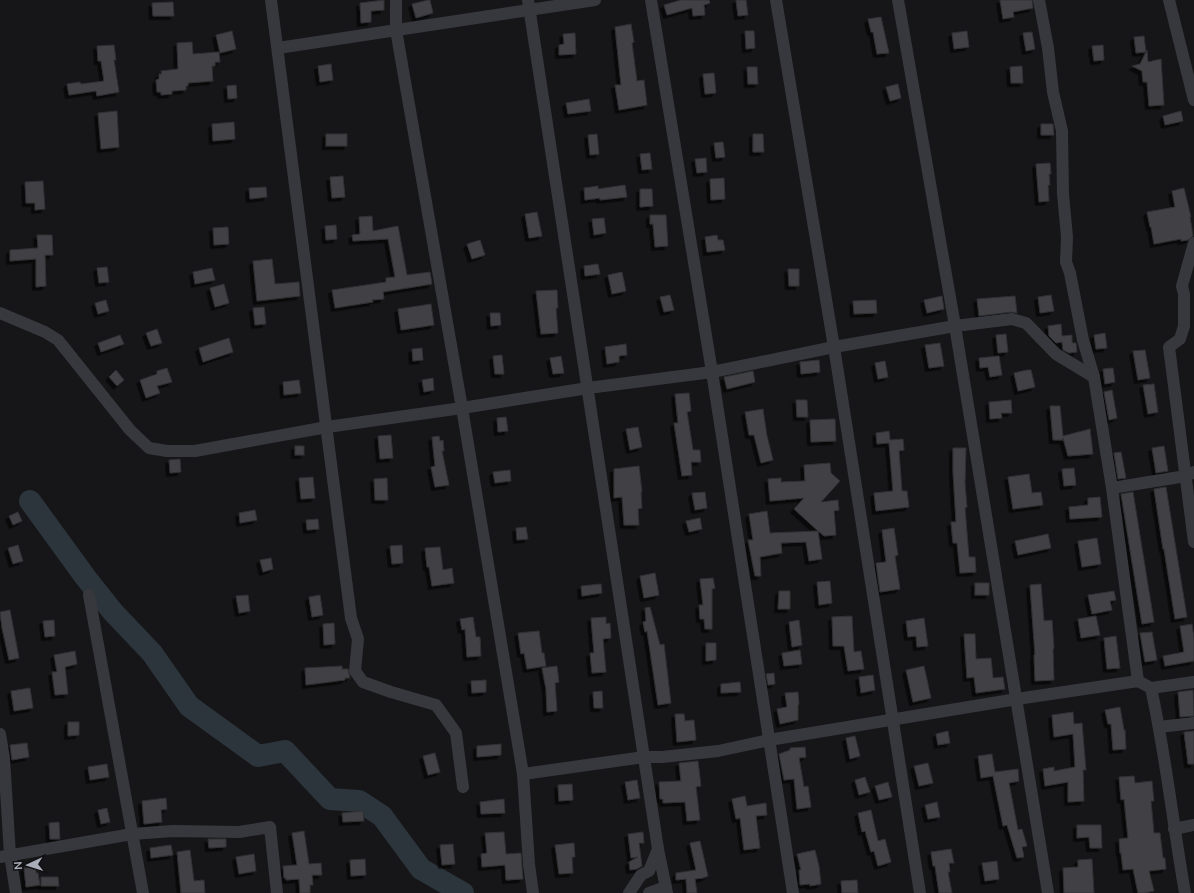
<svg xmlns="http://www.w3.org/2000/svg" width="1194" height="893" font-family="Mulish,sans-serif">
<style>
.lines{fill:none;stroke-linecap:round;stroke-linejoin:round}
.river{stroke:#2c353c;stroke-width:22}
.building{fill:#404145;stroke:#303034;filter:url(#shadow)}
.minor{stroke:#37383d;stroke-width:12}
</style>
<defs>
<filter id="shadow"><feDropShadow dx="-3.5" dy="3.5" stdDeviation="0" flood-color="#0009"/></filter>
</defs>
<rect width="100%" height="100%" fill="#161618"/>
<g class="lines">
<!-- river -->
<path class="river" d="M30,501l56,77 27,34 39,41 37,53 69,50 27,-5 45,48 29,2 23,15 39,53 42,24"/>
</g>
<!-- building -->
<g class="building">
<path d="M384,0v10l-13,1v11l-10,1 -1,-20z"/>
<path d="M428,0h2l3,13 -17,5 -4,-14z"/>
<path d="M681,0h28l1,3 -6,2 1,10 -12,1 -1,-8 -25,7 -3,-10z"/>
<path d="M736,0h10l2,15 -10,1z"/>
<path d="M1000,0h32l1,8 -20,4 1,5 -11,2z"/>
<path d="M173,2l1,14h-21l-1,-13z"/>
<path d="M881,17l8,36 -12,1 -4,-22h-2l-3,-13z"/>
<path d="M631,24l3,18 -2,1 5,38 7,-1 3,25 -28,5 -4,-25h6l-6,-58z"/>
<path d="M232,31l4,18 -16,4 -4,-18z"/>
<path d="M745,31h9l1,17 -9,1z"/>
<path d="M967,31l2,16 -15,2 -2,-16z"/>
<path d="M1032,32l3,17 -9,2 -3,-18z"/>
<path d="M575,33l1,21 -17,1v-10l5,-1 -1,-10z"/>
<path d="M1144,36l2,16 -10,1 -2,-16z"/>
<path d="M192,42l1,12 26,-2 1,10h-5v4h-3l1,15 -25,2v3h-2v4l-14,1v3l-11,1v-3h-4l-1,-12 3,-1v-5h3l-1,-3 17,-2 -1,-26z"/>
<path d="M114,45l2,15h-2l5,32 -22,4 -1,-5 -27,4 -2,-11 13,-2 1,2 23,-3 -3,-20h-3l-1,-15z"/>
<path d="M1103,45l1,15 -10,1 -2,-15z"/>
<path d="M1147,50l1,12 13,-3 3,46 -15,1 -2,-24h-4l-1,-11 -10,-5 8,-2z"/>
<path d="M331,64l2,16 -13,2 -2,-16z"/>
<path d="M1022,66l1,17h-12l-1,-16z"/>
<path d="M747,67h10l1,17h-10z"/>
<path d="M714,73l2,20 -11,1 -2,-20z"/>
<path d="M898,84l3,14 -11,3 -4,-14z"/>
<path d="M236,85l1,13 -9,1 -1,-13z"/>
<path d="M589,99l2,12 -23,3 -2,-11z"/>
<path d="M117,111l2,36 -18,2 -3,-36z"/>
<path d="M1181,111l2,10 -18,4 -2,-9z"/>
<path d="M234,122l1,17 -22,2 -1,-17z"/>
<path d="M1041,124h12l1,11h-13z"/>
<rect x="326" y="134" width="21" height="12"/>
<path d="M597,134l2,20 -9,1 -2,-20z"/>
<path d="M753,134h10l1,18h-11z"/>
<path d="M723,142l2,15 -9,1 -2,-15z"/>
<path d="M650,153l2,16 -10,1 -2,-16z"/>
<path d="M706,158l1,14 -10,1 -2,-14z"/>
<path d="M1050,163l1,11h-2l1,11h-2l1,16 -10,1 -3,-38z"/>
<path d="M343,176l2,21 -13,1 -2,-21z"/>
<path d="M724,178l1,21 -14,1 -1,-21z"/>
<path d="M43,181l2,28 -10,1v-7h-9l-1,-21z"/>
<path d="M625,185l2,12 -27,3v-2l-15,2 -1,-12 14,-2v3z"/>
<path d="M266,187l1,10 -17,2 -1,-11z"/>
<path d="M1184,188l7,29h-1l3,19 -5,4 -7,1v-2l-27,5 -3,-17h-1l-3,-15 28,-5 -3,-16z"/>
<path d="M640,189h12l1,17 -13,1z"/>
<path d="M537,212l5,24 -13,2 -4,-24z"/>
<path d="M650,215h16l2,31 -13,1 -2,-23h-3z"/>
<path d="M372,216l1,15 25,-5 9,49 23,-3 2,12 -49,8 1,7 -12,1 1,2 -38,6 -3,-18 54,-8v-4l9,-1 -7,-38 -35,2 -1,-6 8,-1 -1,-17z"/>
<path d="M604,218l2,15 -12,2 -2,-16z"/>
<path d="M336,225l1,14 -11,1 -1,-14z"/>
<path d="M228,227l1,17 -15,1 -1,-17z"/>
<path d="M37,235h15l1,20h-8l1,31 -10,1v-28l-26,2v-11l28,-2z"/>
<path d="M717,235l1,5h5l2,10 -18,2 -2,-15z"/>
<path d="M480,240l5,15 -13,4 -5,-15z"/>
<path d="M272,259l3,25 24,-2 1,14 -43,5 -4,-40z"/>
<path d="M598,264l2,10 -15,2 -1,-10z"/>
<path d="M107,267l2,15 -10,1 -2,-15z"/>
<path d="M212,268l3,12 -20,4 -2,-12z"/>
<path d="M788,269h11v17h-10z"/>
<path d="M622,272l4,19 -14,3 -4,-19z"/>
<path d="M224,284l5,19 -14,4 -5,-19z"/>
<path d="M557,290l1,18h-2l2,25 -17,1 -5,-43z"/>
<path d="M670,295l4,15 -10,2 -4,-15z"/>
<path d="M1051,295l3,16 -14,2 -2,-16z"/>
<path d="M942,296l2,13 -17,4 -3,-13z"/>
<path d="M1015,296l2,17 -6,-1 -32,4 -2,-17z"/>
<path d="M106,300l3,11 -11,3 -3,-11z"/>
<path d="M876,300l1,13 -23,1 -1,-13z"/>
<path d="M431,304l3,21 -33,5 -3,-21z"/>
<path d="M264,307l2,17 -11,1 -2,-17z"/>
<path d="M490,313h10l1,12 -10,1z"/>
<path d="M1061,324l1,12 10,-1v8h4l1,9 -8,1 -6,-3 -1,-8 -6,1 -7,-7 -1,-10z"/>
<path d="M157,329l5,14 -11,3 -5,-13z"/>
<path d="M1105,333l2,15 -11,1 -2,-14z"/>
<path d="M1006,334l2,18 -10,1 -2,-18z"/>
<path d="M120,335l4,9 -23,8 -3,-9z"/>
<path d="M229,338l4,14 -30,10 -4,-14z"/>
<path d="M940,343l4,23 -15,2 -4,-23z"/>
<path d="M626,344l1,11 -8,1v6l-12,2 -2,-17z"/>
<path d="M422,348l1,12 -10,1 -1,-12z"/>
<path d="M1145,350l5,28 -12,2 -5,-29z"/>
<path d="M502,355l2,19h-9l-2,-18z"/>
<path d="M561,356l3,17 -11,1 -3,-16z"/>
<path d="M999,356l3,19 -12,2 -2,-10 -8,1 -1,-10z"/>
<path d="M819,360l1,12 -19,2 -1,-12z"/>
<path d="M885,361l3,16 -10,2 -3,-16z"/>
<path d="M167,368l5,14 -15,4 3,7 -14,5 -6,-18 17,-6v-3z"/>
<path d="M1113,368l2,14 -10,2 -2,-15z"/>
<path d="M116,370l8,10 -7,6 -8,-9z"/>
<path d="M1027,370h4l4,17 -17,4 -4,-18z"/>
<path d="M753,371l2,11 -28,7 -3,-12z"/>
<path d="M433,378l1,12 -10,2 -2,-12z"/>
<path d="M299,380l2,13 -17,2 -1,-13z"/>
<path d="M1154,384l4,28 -10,2 -5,-29z"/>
<path d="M1112,390l5,28 -8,2 -5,-28z"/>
<path d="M689,393l2,18 -4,1 6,38h7l1,12h-10l1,13 -10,1 -8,-53h4l-3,-29z"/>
<path d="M796,400h11l1,17h-11z"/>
<path d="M1011,400l1,13h-11l1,5 -12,1 -1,-17z"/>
<path d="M1050,406h10l3,30 27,-7 3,25 -25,2 -5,-18v2h-10z"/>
<path d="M763,409l4,27 6,24 -12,3 -7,-28h-5l-4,-23z"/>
<path d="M506,417l2,14 -10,1 -1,-14z"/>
<path d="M835,419l1,22 -25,1 -1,-22z"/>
<path d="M638,427l4,20 -12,3 -4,-21z"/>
<path d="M889,431l1,9 13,-1 1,11 -5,1 3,40h5l2,16 -33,4 -2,-18 19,-2 -4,-48 -12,1 -1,-11z"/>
<path d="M391,435l2,23 -13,1 -2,-23z"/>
<path d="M439,436l1,5 3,-1 1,11h-2l7,34 -14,2 -4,-20 4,-1 -3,-29z"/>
<rect x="295" y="446" width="9" height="9"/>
<path d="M1164,446l4,25 -12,2 -4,-25z"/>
<path d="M953,448h13l-1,35 2,24 -2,1 4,49h6l1,15 -16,1 -3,-30h-4l-2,-21h5l-3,-50z"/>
<path d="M1121,452l5,26 -8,1 -4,-26z"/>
<path d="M180,459l1,13 -11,1 -1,-13z"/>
<path d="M830,463l1,10 9,8 -19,21 17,-2 1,10 -5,1 2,24 -12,1 -6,-5 4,28 -13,2 -3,-19 -25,1 1,10 -22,4 1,19h-6l-7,-36h5l-4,-26 18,-3 3,22 48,-2 -24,-22 10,-11 -34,3 -2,-22 13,-1v4l24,-1 -1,-16z"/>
<path d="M639,466l3,26h-1l1,16 -4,1 1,16h-15l-2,-28 -8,1v-29z"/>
<path d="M1074,468l2,17 -12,1 -2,-17z"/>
<path d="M510,470l1,11 -16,2 -2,-11z"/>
<path d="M1029,474l3,19 9,-1 2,13 -30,4 -5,-32z"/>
<path d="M313,477l2,21 -14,1 -2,-21z"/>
<path d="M387,478l1,22h-13l-1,-21z"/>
<path d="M1166,487l21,130 -12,2 -11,-70h-1l-9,-60z"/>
<path d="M705,492l2,16 -12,2 -3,-17z"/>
<path d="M1133,492l21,130 -12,2 -21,-130z"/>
<path d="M1100,497l2,20 -32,2 -1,-12 19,-2v-7z"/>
<path d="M255,510l2,10 -17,3 -1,-10z"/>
<path d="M18,512l4,9 -9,4 -4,-9z"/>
<path d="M700,518l2,11 -13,3 -3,-11z"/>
<path d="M318,519l1,10 -12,1 -1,-10z"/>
<path d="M526,527l2,12 -11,1 -1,-12z"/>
<path d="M894,528l4,27 -3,1 5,33 -20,3 -4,-29 10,-1 -4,-32z"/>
<path d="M1048,534l3,14 -33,7 -3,-14z"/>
<path d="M1097,538l4,26 -19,3 -4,-26z"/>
<path d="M18,545l5,16 -10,3 -5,-16z"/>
<path d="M402,545l1,18 -11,1 -2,-18z"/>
<path d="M440,547l3,23 9,-2 2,15 -22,3 -3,-19h-2l-2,-19z"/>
<path d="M271,558l2,11 -10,3 -3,-12z"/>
<path d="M655,573l4,22 -15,3 -4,-22z"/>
<path d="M713,578l2,10 -3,1v40h-7l-1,-10h-4l-1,-14h4l-3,-26z"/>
<path d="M830,581l2,22 -13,2 -2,-23z"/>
<rect x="975" y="583" width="14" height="12"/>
<path d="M601,584l1,9 -20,3 -1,-10z"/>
<path d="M1041,584l3,37 8,-1 2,28 -1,1 1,31 -19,1 -1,-26h1l-5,-70z"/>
<path d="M779,591h11v18h-12z"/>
<path d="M1114,591l2,9 -6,1 2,9 -20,4 -4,-19z"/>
<path d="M248,595l2,16 -11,2 -3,-17z"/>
<path d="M320,595l3,20 -11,2 -3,-20z"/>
<path d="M650,607l10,38 4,-1 7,59 -13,2 -11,-74 -2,1 -2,-10 3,-1 -1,-13z"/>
<path d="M10,610l9,48 -10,2 -7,-32 -2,-16z"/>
<path d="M852,616l2,36 7,-1 3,18 -16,2 -4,-25h-11l-1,-29z"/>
<path d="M1096,616l4,19 -19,3 -3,-19z"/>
<path d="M473,617l3,20h4l1,19 -14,1 -2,-28 -3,1 -2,-11z"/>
<path d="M606,617v7l4,-1 1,15 -8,1 3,33 -14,1 -2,-20h4l-3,-35z"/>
<path d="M924,618l4,28 -11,1 -1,-11 -8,1 -2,-16z"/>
<path d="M54,620l1,16 -10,1 -2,-16z"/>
<path d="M799,620l3,25 -10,2 -3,-25z"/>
<path d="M334,623l1,21 -11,1 -1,-21z"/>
<path d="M1192,624l2,14v23l-29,5 -2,-10 21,-4 -4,-26z"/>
<path d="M539,631l3,22h2l2,13 -19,3 -3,-16 -3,1 -3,-21z"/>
<path d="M1152,632l5,28 -12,2 -5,-29z"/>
<path d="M964,634h11l1,25 15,-1 2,20 10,-1 2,12 -29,4 -2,-16 -7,1z"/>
<path d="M1116,636l4,32 -13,1 -3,-31z"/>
<path d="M706,643h10v17l-10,1z"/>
<path d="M800,650l2,14 -18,2 -2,-13z"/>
<path d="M75,651l2,13 -12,3 3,27 -13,1 -3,-23h5l-3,-17z"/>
<path d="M342,666v3h6l2,9h-5v2l-39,5 -1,-17z"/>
<path d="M557,666l2,16 -4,1 2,28 -10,1 -1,-23 -4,-21z"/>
<path d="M924,666l7,32 -18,4 -7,-32z"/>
<path d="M774,673l1,11 -7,1 -2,-11z"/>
<path d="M873,675l2,15 -14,3 -2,-16z"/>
<path d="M486,680v12l-14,1 -1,-12z"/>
<path d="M740,682l1,10 -20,1v-9z"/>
<path d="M30,688l3,20 -19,3 -3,-20z"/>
<path d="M1193,690l1,26 -14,1 -2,-25z"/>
<path d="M602,691l1,17h-9l-1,-16z"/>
<path d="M798,692l1,12 -1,1v15l-18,4 -3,-15 10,-2 -2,-14z"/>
<path d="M1120,707l4,23h1l1,19 -13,1 -2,-26h-3l-3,-14z"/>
<path d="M1073,712l1,12 8,-1 4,47h-3l1,31 -16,1v-20l-23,4 -2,-17 11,-2v4l21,-4 -2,-33 -19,3 -2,-22z"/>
<path d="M675,714h9l1,7 9,-1 2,20 -19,2z"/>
<path d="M68,722h11v13l-11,1z"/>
<path d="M948,731l2,12 -12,2 -2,-11z"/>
<path d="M1194,731v33h-6l-4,-32z"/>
<path d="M855,736l5,20 -10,3 -4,-21z"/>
<path d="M27,743l2,14 -17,3 -2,-15z"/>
<path d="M501,744v11l-24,2v-11z"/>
<path d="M805,747l1,10 -7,1 5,29 4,-1 3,21 -14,2 -3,-30 -10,1 -5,-26 11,-4v-2z"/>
<path d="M435,753l5,19 -12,3 -5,-19z"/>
<path d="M992,754l3,18 23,-3 1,12 -10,2 9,47 4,-1 5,17 -5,1 2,10 -7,1 -10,-33 -4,1 -10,-50 -12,2 -3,-22z"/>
<path d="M698,761l3,25 -5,1 4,33 -13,1 -2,-19 -22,1v-4h-3l-1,-17 22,-1 -2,-18z"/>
<path d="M928,763l5,20 -14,3 -5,-20z"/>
<path d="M107,764l2,13 -19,3 -2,-13z"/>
<path d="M1134,776l1,7 17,-2 2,20h-3l3,32h6l3,25h2l1,11 -17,2 5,20 -9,2h-7l-5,-24 -10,1 -2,-17h-1l-1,-14 9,-1 -4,-39 -3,1 -2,-23z"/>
<path d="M865,777l5,15 -11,3 -4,-15z"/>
<path d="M637,780l3,18 -12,2 -3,-18z"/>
<path d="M888,782l4,15 -13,3 -4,-14z"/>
<path d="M572,784l1,16 -14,1 -1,-16z"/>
<path d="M745,796l2,10 19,-3 1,12 -11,1 4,32 -16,2 -4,-32 -4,1 -4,-20z"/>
<path d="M166,798l1,11 -6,1 1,12 -18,2 -2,-23z"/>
<path d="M504,799l1,14 -24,1 -1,-12z"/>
<path d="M937,802l3,15 -12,2 -3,-14z"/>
<path d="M107,808l3,14 -9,2 -3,-14z"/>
<path d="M871,810l7,31 7,-2 6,23 -13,4 -4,-15 -3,1 -6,-21 -3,1 -4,-19z"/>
<path d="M363,811l1,10 -21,1 -1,-9z"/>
<path d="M59,822l1,17h-10l-1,-16z"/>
<path d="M1077,825h24l1,23h-12l-1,-11 -12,1z"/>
<path d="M304,831l5,33 12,-1 1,12h-10l1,10h-3v8h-10l-1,-14 -13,1v-2h-2l-1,-12 14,-1 -5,-32z"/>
<path d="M504,832l2,22 15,-1 2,26 -17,1 -1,-15 -23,2 -1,-13 6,-1 -2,-20z"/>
<path d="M643,832l1,11h-5l3,23 -5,3 -7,1 -1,-8 9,-5 -7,1 -3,-24z"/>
<path d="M208,839h18v8l-17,1z"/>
<path d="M700,841l8,35 -5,2 -8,1 2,14h-10l-1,-14 -10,1v-7l20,-3 -6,-27z"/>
<path d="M574,843l1,14h-3l1,16 -14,1 -4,-29z"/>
<path d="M453,844l2,20 -13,1 -2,-20z"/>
<path d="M171,845l2,10 -22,3 -1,-10z"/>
<path d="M951,849l3,14h-5l1,9h-2l4,21h-13l-4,-27h-2l-2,-14z"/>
<path d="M190,850l4,31 10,-1 1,13h-24l-4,-41z"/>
<path d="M815,850l4,16 2,18 -11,2v-2l-10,1 -1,-15h2l-4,-16z"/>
<path d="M254,854l2,17 -17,3 -3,-17z"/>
<path d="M365,859l1,16 -15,1 -1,-16z"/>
<path d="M1092,859l2,34h-30l-1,-25 15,-1v-7z"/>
<path d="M997,861l2,18 -14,2 -3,-18z"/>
<path d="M36,867v6h2l2,12 -14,2 -2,-19z"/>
<path d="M41,877h17l1,9h-18z"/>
<path d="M857,880l1,13h-16l-1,-12z"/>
</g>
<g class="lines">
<!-- minor -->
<g class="minor">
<path d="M271,0l80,618 7,21 -3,32 8,11 28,10 45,13 20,28 7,54"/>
<path d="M396,0v30l66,378 61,366 6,90 4,29"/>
<path d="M528,0l130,849 9,44"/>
<path d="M651,0l61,372 81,521"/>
<path d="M776,0l58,347 86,546"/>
<path d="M898,0l57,326 93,567"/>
<path d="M1039,0l9,48 5,44 9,39 1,63 4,43 -1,25 4,11 13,67 11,37 18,111 26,193"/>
<path d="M1169,0l25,100"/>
<path d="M278,48l317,-48"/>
<path d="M1194,243l-12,43 2,8v32l-4,13 -11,8 25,195"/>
<path d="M0,313l45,19 13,8 72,90 19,18 18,3h28l132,-24 135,-19 126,-20 124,-16 122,-25 121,-21 57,-7 14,4 30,31 38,23"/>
<path d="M1112,488l74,-12 8,-4"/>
<path d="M89,595l54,298"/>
<path d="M1151,688c15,68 22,137 34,205"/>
<path d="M1159,727l35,-4"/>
<path d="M0,734l4,24 6,97 6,38"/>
<path d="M523,774l121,-17h18l56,-6 51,-11 248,-41 121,-18 13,7 43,-6"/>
<path d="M1174,829l20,-4"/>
<path d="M0,857l132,-23 41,-3 66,1 31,-5 7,66"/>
<path d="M629,893l12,-18 8,-4 9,-22"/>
<path d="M649,893l17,-6"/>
</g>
</g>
<!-- north arrow -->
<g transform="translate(28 865) rotate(266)" stroke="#111113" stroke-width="3" paint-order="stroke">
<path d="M0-3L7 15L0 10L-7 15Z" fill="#a8adb8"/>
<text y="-6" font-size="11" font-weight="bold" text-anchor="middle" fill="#a8adb8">N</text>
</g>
</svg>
